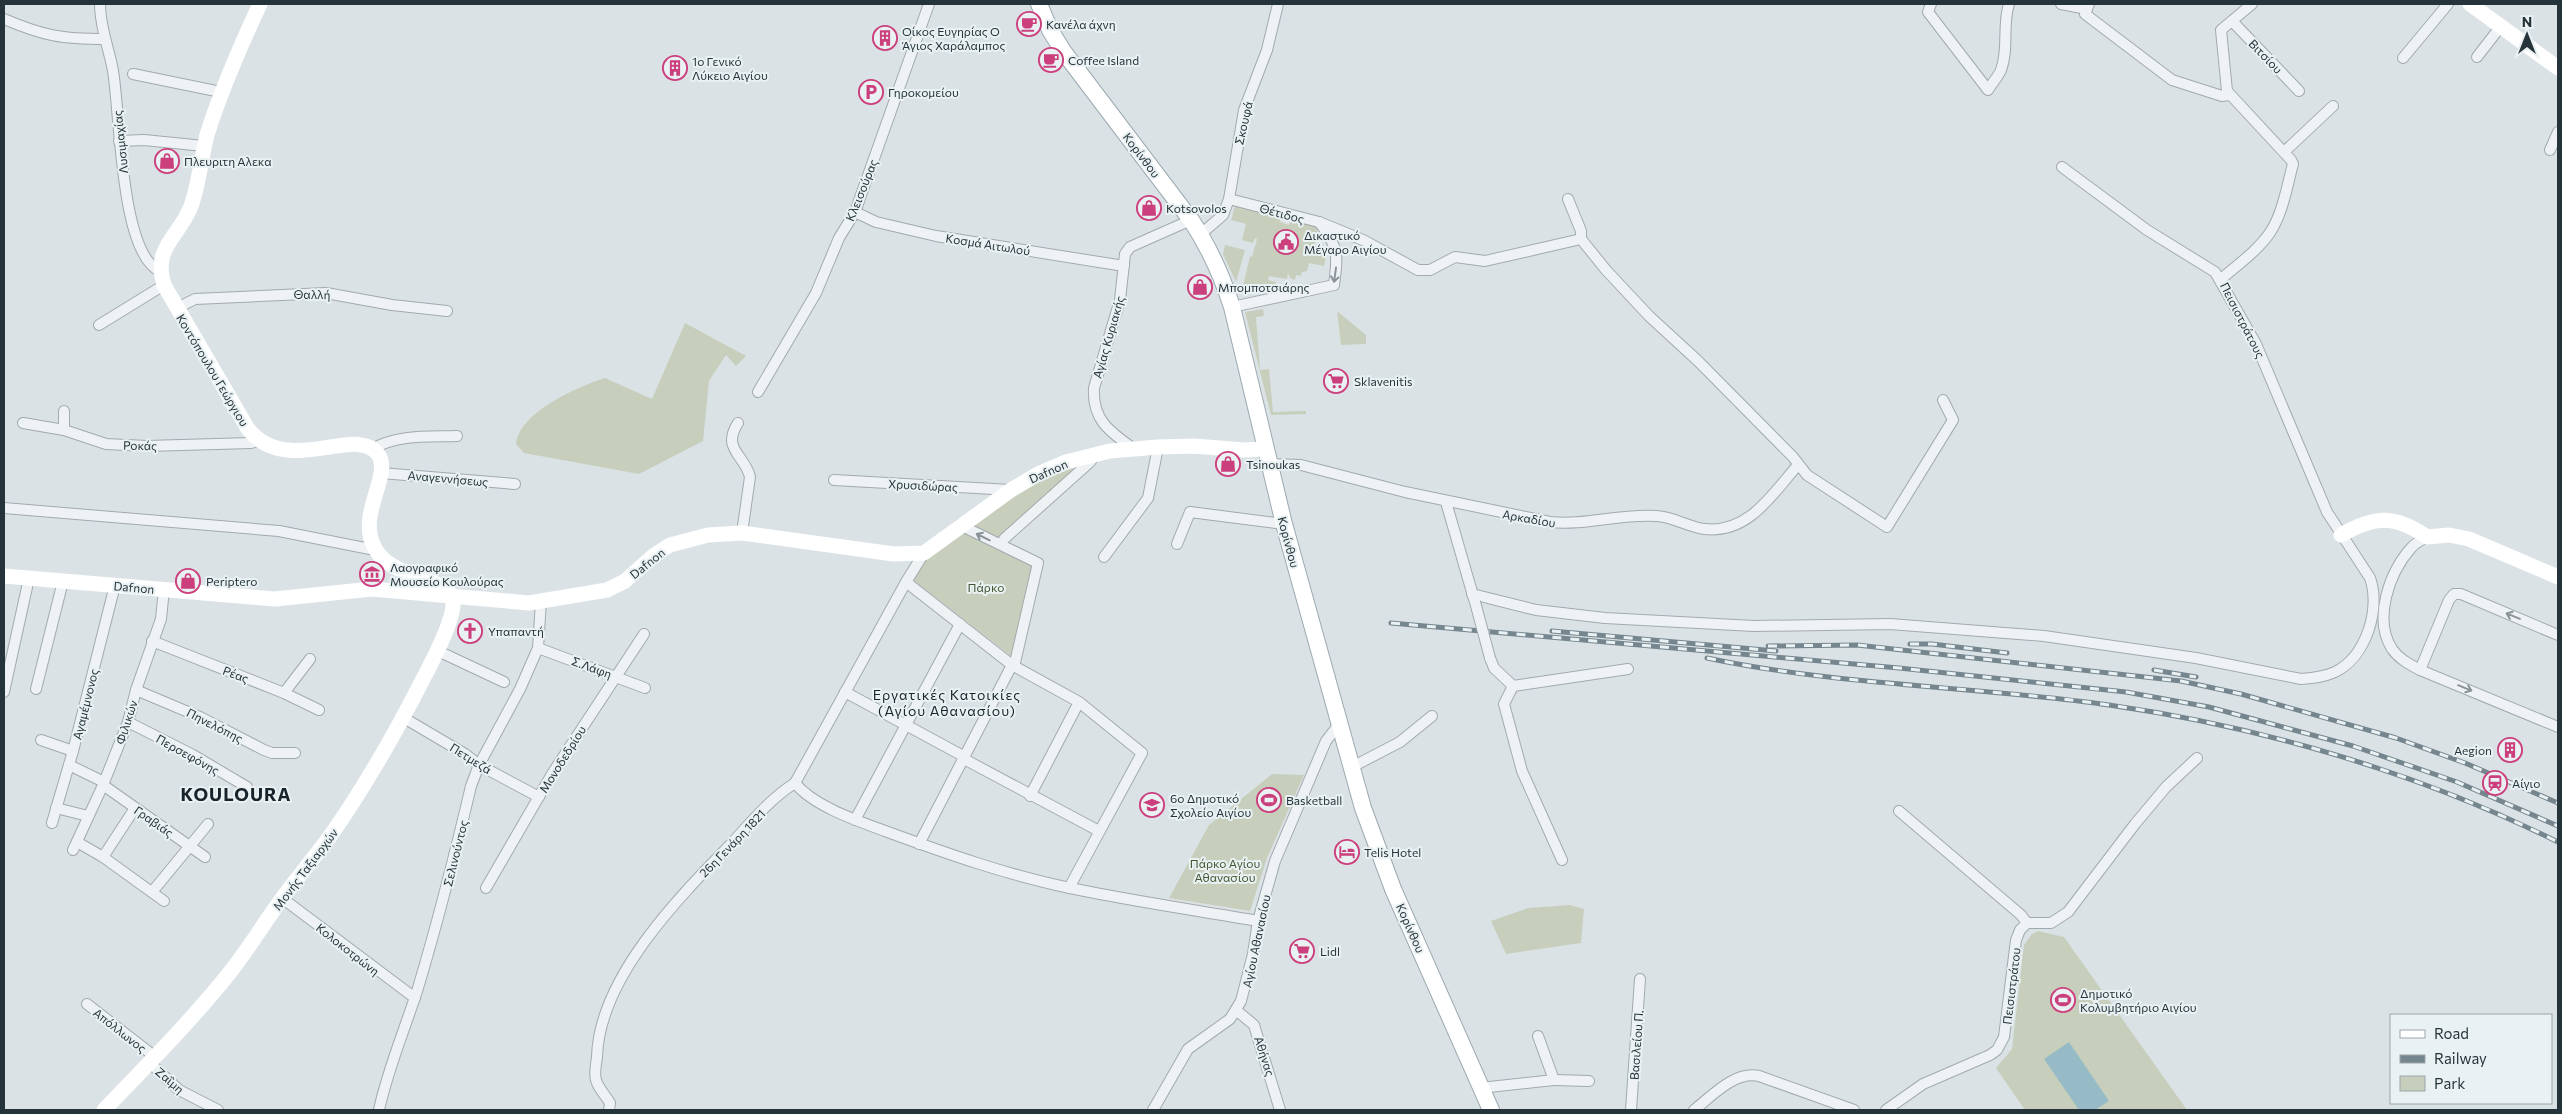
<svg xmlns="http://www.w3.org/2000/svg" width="2562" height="1114" font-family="Commissioner,sans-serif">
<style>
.green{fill:#c7cfbc}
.water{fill:#96bbc6}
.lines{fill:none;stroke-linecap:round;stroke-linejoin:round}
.street-casing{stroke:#a1aaaf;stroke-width:12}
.primary-casing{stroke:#9baab1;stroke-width:18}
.street{stroke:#eef2f4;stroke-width:10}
.secondary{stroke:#fff;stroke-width:15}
.primary{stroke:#fff;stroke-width:16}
.rail-casing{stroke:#75868f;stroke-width:5}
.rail{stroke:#eaf1f3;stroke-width:3;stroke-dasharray:9;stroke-linecap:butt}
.street-bridge-casing{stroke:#a1aaaf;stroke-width:12;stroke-linecap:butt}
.street-bridge{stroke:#eef2f4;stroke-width:10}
.oneway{stroke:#8a9398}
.labels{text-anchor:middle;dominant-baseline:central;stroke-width:4;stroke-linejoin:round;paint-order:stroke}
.poi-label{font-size:12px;fill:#25343b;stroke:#eaf1f3;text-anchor:start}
.street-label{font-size:12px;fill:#25343b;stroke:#eaf1f3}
.park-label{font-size:12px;fill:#445733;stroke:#eaf1f3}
.neighbourhood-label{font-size:14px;letter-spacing:1px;fill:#18242c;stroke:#eaf1f3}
.district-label{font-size:18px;font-weight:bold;letter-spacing:1px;fill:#18242c;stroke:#eaf1f3}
</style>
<rect width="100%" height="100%" fill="#dbe2e6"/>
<!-- green -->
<g class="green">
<path d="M1235,206l46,11 -1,5 9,3 2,-5 27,7 -4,18 14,3 -4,18 -15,-3 -2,8 -5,1 -1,4 -5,-1 -1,5 -5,-2 -2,-5 -1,6 -18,-3 -1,4 8,2 -1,5 -16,3 -16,-4 7,-30 2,1 5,-18 -2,-1 -2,5 -11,-3 4,-16 -15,-4z"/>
<path d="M1225,245l20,5 -9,32 -13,-28z"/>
<path d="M1263,309l1,7 -8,1 4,53 9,-1 4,43 33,-1v3l-35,1 -26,-103z"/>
<path d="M1337,311l29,24v9l-25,1z"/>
<path d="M685,323l61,33 -10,10 -10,-11 -17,26 -6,60 -64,33 -115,-21 -8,-9c4,-32 61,-57 89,-66l47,21z"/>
<path d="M1081,465l-81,74 -30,-14 73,-47z"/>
<path d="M960,531l74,35 -23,90 -98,-76 13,-22z"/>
<path d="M1272,774l32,1 -37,83 -17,53 -81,-13 40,-73z"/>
<path d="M1570,905l14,4 -3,34 -75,11 -15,-33 37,-13z"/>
<path d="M2038,931l26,6 123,173h-162l-29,-42 16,-19 12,-104 8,-11z"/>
</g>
<!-- water -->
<path class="water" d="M2069,1042l40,59 -14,9h-16l-35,-51z"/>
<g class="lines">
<defs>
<g id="street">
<path d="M100,4c0,24 9,44 13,67 7,39 7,184 47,200"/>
<path d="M1931,4l-3,8 60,78c4,-7 10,-13 13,-20 8,-21 1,-45 8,-66"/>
<path d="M2061,4l26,5"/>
<path d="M2089,4l-4,10 87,66 50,16 8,-1"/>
<path d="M4,19c40,17 58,20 101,20"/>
<path d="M2232,21l67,70"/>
<path d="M2477,57l24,-31"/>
<path d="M2403,58l45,-54"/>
<path d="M133,74l88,18"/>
<path d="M119,141l25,-1 60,6"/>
<path d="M2550,150l8,-18"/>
<path d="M2284,152l49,-46"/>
<path d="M1229,199l90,23 44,18 55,30h12l25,-13 30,4 96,-22 25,31 43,46 49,45 95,96 14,18 80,52 66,-107 -10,-20"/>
<path d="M1568,199l13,32v8"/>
<path d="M855,212l21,10 60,14 188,30"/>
<path d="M1201,234l22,-19 6,-16 15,-89 23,-60 11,-46"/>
<path d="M2220,280c17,-15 39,-30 51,-49 12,-19 16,-45 22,-67l-2,-4 -64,-69 -6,-61 31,-26"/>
<path d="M1232,307l102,-22c4,-30 5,-38 -15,-63"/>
<path d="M177,308l18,-9 131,-6 66,12 55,6"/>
<path d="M99,325l65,-40"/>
<path d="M758,392l58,-99 23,-55 16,-26 74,-208"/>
<path d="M23,423l41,7 42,14 41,2 104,-3 8,-3"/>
<path d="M738,423c-17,26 7,32 12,54l-8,56"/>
<path d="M64,430v-19"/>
<path d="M372,449c27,-15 56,-12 85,-13"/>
<path d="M1134,449c-24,-17 -42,-29 -40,-61l26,-88 5,-46 5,-7 61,-27"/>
<path d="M1268,464l33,1 104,27 145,30c35,4 71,-9 107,-6 17,1 31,11 48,13 44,5 68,-36 93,-64"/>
<path d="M381,473l134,11"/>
<path d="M834,480l177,10"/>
<path d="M1446,502l28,97"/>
<path d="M4,508l275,23 96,19"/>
<path d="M960,525l78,38 -24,104"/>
<path d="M2427,537c-6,3 -12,6 -16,11 -22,25 -38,71 -19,101 7,10 17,15 28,21l138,57"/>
<path d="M1004,539l86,-77 5,-7"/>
<path d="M1177,544l13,-32 94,12"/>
<path d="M1104,557l44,-59 10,-51"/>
<path d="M906,582l106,83 67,37 63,51 -73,135"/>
<path d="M1472,594l64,16 69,8 149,8 136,-2 154,12 152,22 105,21c12,-1 23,-2 34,-7 31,-15 46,-63 35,-94l-43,-66 -71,-168 -41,-72 -68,-42 -85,-63"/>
<path d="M152,641l132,52 35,17"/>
<path d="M538,648l107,40"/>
<path d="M438,651l66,31"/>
<path d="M1490,658l4,10 19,18 115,-17"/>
<path d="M2420,670l29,-70 5,-6h7l97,41"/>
<path d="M1513,686l-9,18 18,67 40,89"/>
<path d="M36,689l27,-108"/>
<path d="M136,690l64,27 64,33 8,3h23"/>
<path d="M4,692l25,-114"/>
<path d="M845,692l120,65"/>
<path d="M284,693l26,-34"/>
<path d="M404,718l61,36 14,11 60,32"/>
<path d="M128,722l65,33 54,32"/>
<path d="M41,740l32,11"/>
<path d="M964,759l135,72"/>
<path d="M69,765l35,17"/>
<path d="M1352,767l48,-25 32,-26"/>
<path d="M795,783c18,23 63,38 90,48 60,22 122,44 185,57 62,13 125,22 188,33"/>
<path d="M103,785l102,72"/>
<path d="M1030,796l49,-94"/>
<path d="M56,808l32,8"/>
<path d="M1899,811l122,104 6,8"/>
<path d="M855,820l105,-196"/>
<path d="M52,823l21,-72 42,-166"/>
<path d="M77,842l26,15 61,44"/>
<path d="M919,844l93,-179"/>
<path d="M73,850l30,-65 25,-63 8,-32 25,-71 3,-30"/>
<path d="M103,857l32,-49"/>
<path d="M486,888l66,-114 92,-140"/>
<path d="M152,892l56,-68"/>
<path d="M282,898l133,100"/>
<path d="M87,1004l67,52"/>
<path d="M1236,1010l18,15 26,85"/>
<path d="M149,1062l30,28 39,20"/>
<path d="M1554,1080l35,1"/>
<path d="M1480,1088l74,-8 -16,-44"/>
<path d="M379,1110c9,-42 26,-81 39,-122 20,-67 37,-134 53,-202l8,-21 41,-76 18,-41 3,-47"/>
<path d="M609,1110l1,-7c-4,-7 -12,-15 -14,-23 -2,-6 0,-16 1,-23 2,-79 82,-160 135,-214 19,-21 39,-45 63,-60l111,-201 18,-29"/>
<path d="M1153,1110l35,-61 42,-30 11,-18 12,-47 5,-33 17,-60 51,-120 14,-18"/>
<path d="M1631,1110l9,-131"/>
<path d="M1694,1110c18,-14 40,-39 65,-34l95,34"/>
<path d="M1886,1110l37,-26 67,-29 7,-5 7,-13 12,-97 4,-10 7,-7h24l17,-11 67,-88 31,-37 31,-29"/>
</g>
<path id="primary" d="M1039,4l11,26 13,21 128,169c18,27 31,56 41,87l52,217 79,284 30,81 98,221"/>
</defs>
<!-- street casing -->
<use href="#street" class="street-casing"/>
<!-- primary casing -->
<use href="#primary" class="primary-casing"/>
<!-- street -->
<use href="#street" class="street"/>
<!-- secondary -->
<g class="secondary">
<path d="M2470,4l88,64"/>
<path d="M2341,535c33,-19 53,-21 86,2l22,-2 20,4 89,38"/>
<path d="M4,576l271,23 97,-10 157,14 78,-13 18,-9 28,-25 17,-11 38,-10 34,-2 152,21 30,-1 87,-63 27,-16 28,-12 44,-11 48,-4 36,-1 50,4 20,-1"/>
<path d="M104,1110c43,-45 88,-90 127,-139 18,-23 33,-48 50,-71 16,-22 34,-43 50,-65 34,-49 64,-101 91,-154 9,-17 33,-62 31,-80 -3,-27 -67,-19 -81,-59 -12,-31 20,-69 6,-88 -22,-30 -90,24 -130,-25l-84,-144c-12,-38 16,-49 27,-79 8,-22 10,-48 16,-71 14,-45 33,-88 53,-131"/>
</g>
<!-- primary -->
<use href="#primary" class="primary"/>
<defs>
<g id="rail">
<path d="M1391,623l508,45 227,24 83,15 144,39 104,36 101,44"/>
<path d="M1552,631l224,20"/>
<path d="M1910,644h22l75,9"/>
<path d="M1768,646l89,-1 324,36 60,13 155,44 69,25 93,40"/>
<path d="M1707,658c133,28 268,28 402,47 154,22 310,68 449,137"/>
<path d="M2154,670l42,7"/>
</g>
</defs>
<!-- rail casing -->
<use href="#rail" class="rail-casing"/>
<!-- rail -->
<use href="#rail" class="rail"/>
<defs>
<path id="street-bridge" d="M1475,602l15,56"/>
</defs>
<!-- street-bridge casing -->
<use href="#street-bridge" class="street-bridge-casing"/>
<!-- street-bridge -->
<use href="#street-bridge" class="street-bridge"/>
</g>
<!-- one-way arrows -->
<defs><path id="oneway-shaft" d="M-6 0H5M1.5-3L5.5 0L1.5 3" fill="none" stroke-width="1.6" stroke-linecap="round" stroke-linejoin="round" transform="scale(1.25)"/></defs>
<g class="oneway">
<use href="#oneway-shaft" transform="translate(1335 275) rotate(98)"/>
<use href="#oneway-shaft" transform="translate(983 537) rotate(-154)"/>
<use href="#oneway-shaft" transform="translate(2513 616) rotate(-158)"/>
<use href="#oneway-shaft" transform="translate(2465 688) rotate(22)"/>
</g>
<!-- icons -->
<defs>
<symbol id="cafe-ring" viewBox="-11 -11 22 22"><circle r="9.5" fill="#eaf1f3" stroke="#cc3f7d" stroke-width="1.5"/><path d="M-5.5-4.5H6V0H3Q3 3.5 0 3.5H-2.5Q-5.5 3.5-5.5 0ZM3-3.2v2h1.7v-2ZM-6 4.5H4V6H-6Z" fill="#cc3f7d"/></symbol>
<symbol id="building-ring" viewBox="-11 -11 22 22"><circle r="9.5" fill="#eaf1f3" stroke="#cc3f7d" stroke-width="1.5"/><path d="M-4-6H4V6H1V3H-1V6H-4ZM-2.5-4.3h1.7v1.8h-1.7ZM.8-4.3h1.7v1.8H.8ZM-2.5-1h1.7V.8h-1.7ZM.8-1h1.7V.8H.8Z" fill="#cc3f7d"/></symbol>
<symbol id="parking-ring" viewBox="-11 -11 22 22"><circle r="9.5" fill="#eaf1f3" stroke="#cc3f7d" stroke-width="1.5"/><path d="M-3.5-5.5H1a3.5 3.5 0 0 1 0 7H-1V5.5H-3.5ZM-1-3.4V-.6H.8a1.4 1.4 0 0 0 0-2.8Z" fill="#cc3f7d"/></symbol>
<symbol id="shop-ring" viewBox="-11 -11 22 22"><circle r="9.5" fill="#eaf1f3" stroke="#cc3f7d" stroke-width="1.5"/><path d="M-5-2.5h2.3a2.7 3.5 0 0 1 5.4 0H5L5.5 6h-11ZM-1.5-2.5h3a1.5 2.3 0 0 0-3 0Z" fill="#cc3f7d"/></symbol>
<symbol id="civic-ring" viewBox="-11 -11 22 22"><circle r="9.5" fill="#eaf1f3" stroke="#cc3f7d" stroke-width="1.5"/><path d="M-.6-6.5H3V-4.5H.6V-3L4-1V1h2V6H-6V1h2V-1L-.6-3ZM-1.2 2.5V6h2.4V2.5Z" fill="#cc3f7d"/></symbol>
<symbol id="supermarket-ring" viewBox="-11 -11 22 22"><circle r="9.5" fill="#eaf1f3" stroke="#cc3f7d" stroke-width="1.5"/><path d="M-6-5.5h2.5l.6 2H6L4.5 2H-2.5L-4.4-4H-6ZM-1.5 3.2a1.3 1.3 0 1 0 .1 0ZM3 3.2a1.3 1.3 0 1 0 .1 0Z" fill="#cc3f7d"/></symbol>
<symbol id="museum-ring" viewBox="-11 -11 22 22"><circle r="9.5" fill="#eaf1f3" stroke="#cc3f7d" stroke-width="1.5"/><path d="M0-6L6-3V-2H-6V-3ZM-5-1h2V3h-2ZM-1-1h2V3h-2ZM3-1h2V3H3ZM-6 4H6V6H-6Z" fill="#cc3f7d"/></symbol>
<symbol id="church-ring" viewBox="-11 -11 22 22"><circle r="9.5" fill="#eaf1f3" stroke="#cc3f7d" stroke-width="1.5"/><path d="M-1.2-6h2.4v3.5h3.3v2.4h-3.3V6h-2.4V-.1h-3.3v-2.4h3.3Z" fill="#cc3f7d"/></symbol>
<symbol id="station-ring" viewBox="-11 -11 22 22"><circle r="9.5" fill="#eaf1f3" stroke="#cc3f7d" stroke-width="1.5"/><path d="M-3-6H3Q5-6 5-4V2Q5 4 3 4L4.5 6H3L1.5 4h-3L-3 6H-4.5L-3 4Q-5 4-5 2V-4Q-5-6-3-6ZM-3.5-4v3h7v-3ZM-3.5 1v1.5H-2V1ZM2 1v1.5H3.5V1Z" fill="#cc3f7d"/></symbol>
<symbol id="stadium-ring" viewBox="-11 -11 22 22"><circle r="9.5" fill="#eaf1f3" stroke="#cc3f7d" stroke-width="1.5"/><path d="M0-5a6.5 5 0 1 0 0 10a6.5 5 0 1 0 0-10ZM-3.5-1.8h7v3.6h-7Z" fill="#cc3f7d"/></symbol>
<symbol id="school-ring" viewBox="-11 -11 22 22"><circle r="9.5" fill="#eaf1f3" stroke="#cc3f7d" stroke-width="1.5"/><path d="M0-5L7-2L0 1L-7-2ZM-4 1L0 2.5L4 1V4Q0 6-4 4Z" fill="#cc3f7d"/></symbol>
<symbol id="hotel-ring" viewBox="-11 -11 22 22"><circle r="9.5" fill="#eaf1f3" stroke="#cc3f7d" stroke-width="1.5"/><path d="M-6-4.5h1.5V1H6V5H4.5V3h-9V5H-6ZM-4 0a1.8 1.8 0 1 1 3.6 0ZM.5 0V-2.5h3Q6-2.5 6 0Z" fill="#cc3f7d"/></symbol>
</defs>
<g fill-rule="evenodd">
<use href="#cafe-ring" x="1015" y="10" width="28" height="28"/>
<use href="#building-ring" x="871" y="24" width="28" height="28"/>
<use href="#cafe-ring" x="1037" y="46" width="28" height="28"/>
<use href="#building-ring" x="661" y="54" width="28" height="28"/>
<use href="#parking-ring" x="857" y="78" width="28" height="28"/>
<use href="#shop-ring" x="153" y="147" width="28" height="28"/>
<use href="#shop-ring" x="1135" y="194" width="28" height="28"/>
<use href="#civic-ring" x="1272" y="228" width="28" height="28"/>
<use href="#shop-ring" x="1186" y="273" width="28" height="28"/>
<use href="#supermarket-ring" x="1322" y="367" width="28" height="28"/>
<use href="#shop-ring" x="1214" y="450" width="28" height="28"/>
<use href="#museum-ring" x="358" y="560" width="28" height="28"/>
<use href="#shop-ring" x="174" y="567" width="28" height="28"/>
<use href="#church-ring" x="456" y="617" width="28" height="28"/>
<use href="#building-ring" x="2496" y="736" width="28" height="28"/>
<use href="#station-ring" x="2481" y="769" width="28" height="28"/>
<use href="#stadium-ring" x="1255" y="786" width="28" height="28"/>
<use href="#school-ring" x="1138" y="791" width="28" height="28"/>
<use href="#hotel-ring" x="1333" y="838" width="28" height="28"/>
<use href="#supermarket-ring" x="1288" y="937" width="28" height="28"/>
<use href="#stadium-ring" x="2049" y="986" width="28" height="28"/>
</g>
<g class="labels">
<!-- poi labels -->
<g class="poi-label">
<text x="1046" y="24">Κανέλα άχνη</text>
<text x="902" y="31">Οίκος Ευγηρίας Ο<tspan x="902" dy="14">Άγιος Χαράλαμπος</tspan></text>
<text x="1068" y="60">Coffee Island</text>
<text x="692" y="61">1o Γενικό<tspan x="692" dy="14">Λύκειο Αιγίου</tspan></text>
<text x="888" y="92">Γηροκομείου</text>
<text x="184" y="161">Πλευριτη Αλεκα</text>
<text x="1166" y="208">Kotsovolos</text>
<text x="1304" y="235">Δικαστικό<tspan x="1304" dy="14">Μέγαρο Αιγίου</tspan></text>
<text x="1218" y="287">Μπομποτσιάρης</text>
<text x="1354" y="381">Sklavenitis</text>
<text x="1246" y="464">Tsinoukas</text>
<text x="390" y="567">Λαογραφικό<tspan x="390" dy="14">Μουσείο Κουλούρας</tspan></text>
<text x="206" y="581">Periptero</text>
<text x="488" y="631">Υπαπαντή</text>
<text x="2492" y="750" text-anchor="end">Aegion</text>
<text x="2512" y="783">Αίγιο</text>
<text x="1170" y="798">6ο Δημοτικό<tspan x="1170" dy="14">Σχολείο Αιγίου</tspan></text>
<text x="1286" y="800">Basketball</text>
<text x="1364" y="852">Telis Hotel</text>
<text x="1320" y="951">Lidl</text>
<text x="2080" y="993">Δημοτικό<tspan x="2080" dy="14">Κολυμβητήριο Αιγίου</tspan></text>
</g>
<!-- street labels -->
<g class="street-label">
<text transform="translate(2266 56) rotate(46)">Βιτσίου</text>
<text transform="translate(1243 123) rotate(-77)">Σκουφά</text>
<text transform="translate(120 142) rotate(-96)">Λυσιμαχίας</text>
<text transform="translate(1142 155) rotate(53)">Κορίνθου</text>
<text transform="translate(861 190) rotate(-68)">Κλεισούρας</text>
<text transform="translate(1282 213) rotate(15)">Θέτιδος</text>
<text transform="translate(988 244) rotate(9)">Κοσμά Αιτωλού</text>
<text transform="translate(312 294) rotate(1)">Θαλλή</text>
<text transform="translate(2243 320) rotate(63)">Πεισιστράτους</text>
<text transform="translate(1108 337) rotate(-74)">Αγίας Κυριακής</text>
<text transform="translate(213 370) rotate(59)">Κοντόπουλου Γεώργιου</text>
<text transform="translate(140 445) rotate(1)">Ροκάς</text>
<text transform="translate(1048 471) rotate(-24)">Dafnon</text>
<text transform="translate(448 478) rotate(5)">Αναγεννήσεως</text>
<text transform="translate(923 485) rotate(3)">Χρυσιδώρας</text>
<text transform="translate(1529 518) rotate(10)">Αρκαδίου</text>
<text transform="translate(1289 542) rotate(75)">Κορίνθου</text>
<text transform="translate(647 563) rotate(-39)">Dafnon</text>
<text transform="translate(134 587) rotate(5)">Dafnon</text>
<text transform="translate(592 667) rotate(20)">Σ.Λάφη</text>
<text transform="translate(236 674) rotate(21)">Ρέας</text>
<text transform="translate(85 704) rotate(-76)">Αγαμέμνονος</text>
<text transform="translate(126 722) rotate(-72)">Φιλικών</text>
<text transform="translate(215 725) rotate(27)">Πηνελόπης</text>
<text transform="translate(188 754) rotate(29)">Περσεφόνης</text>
<text transform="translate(471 758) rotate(32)">Πετμεζά</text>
<text transform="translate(562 759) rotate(-58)">Μονοδεδρίου</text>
<text transform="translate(154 821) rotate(35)">Γραβιάς</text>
<text transform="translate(732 843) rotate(-46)">26η Γενάρη 1821</text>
<text transform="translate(455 853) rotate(-76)">Σελινούντος</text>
<text transform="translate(305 869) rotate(-53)">Μονής Ταξιαρχών</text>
<text transform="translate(1411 928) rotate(66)">Κορίνθου</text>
<text transform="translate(1256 941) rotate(-78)">Αγίου Αθανασίου</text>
<text transform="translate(348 949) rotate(38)">Κολοκοτρώνη</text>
<text transform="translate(2011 986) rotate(-83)">Πεισιστράτου</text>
<text transform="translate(120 1030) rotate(38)">Απόλλωνος</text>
<text transform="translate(1636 1045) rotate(-86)">Βασιλείου Π.</text>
<text transform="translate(1265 1056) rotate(72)">Αθήνας</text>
<text transform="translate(170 1080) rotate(41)">Ζαΐμη</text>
</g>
<!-- park labels -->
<g class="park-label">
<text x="986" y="587">Πάρκο</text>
<text x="1225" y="863">Πάρκο Αγίου<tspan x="1225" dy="14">Αθανασίου</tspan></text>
</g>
<!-- neighbourhood labels -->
<g class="neighbourhood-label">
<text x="947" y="694">Εργατικές Κατοικίες<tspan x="947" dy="16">(Αγίου Αθανασίου)</tspan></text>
</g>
<!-- district labels -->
<g class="district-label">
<text x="236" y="794">KOULOURA</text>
</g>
</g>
<!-- border -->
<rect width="2562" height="1114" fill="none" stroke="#25343b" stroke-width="10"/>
<!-- legend -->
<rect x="2390" y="1014" width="162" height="90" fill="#eaf1f3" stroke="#9ba5a9"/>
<rect x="2400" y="1030" width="25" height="8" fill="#ffffff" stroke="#9ba5a9"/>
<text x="2434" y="1039" font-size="15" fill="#25343b">Road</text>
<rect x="2400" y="1055" width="25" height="8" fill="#75868f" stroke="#9ba5a9"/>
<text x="2434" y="1064" font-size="15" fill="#25343b">Railway</text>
<rect x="2400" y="1076" width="25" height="15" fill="#c7cfbc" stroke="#9ba5a9"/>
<text x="2434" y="1089" font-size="15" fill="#25343b">Park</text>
<!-- north arrow -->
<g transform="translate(2527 35)" stroke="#eaf1f3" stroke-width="4" paint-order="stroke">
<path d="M0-4L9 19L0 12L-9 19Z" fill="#25343b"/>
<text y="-8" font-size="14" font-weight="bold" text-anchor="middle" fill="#25343b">N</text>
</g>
</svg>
